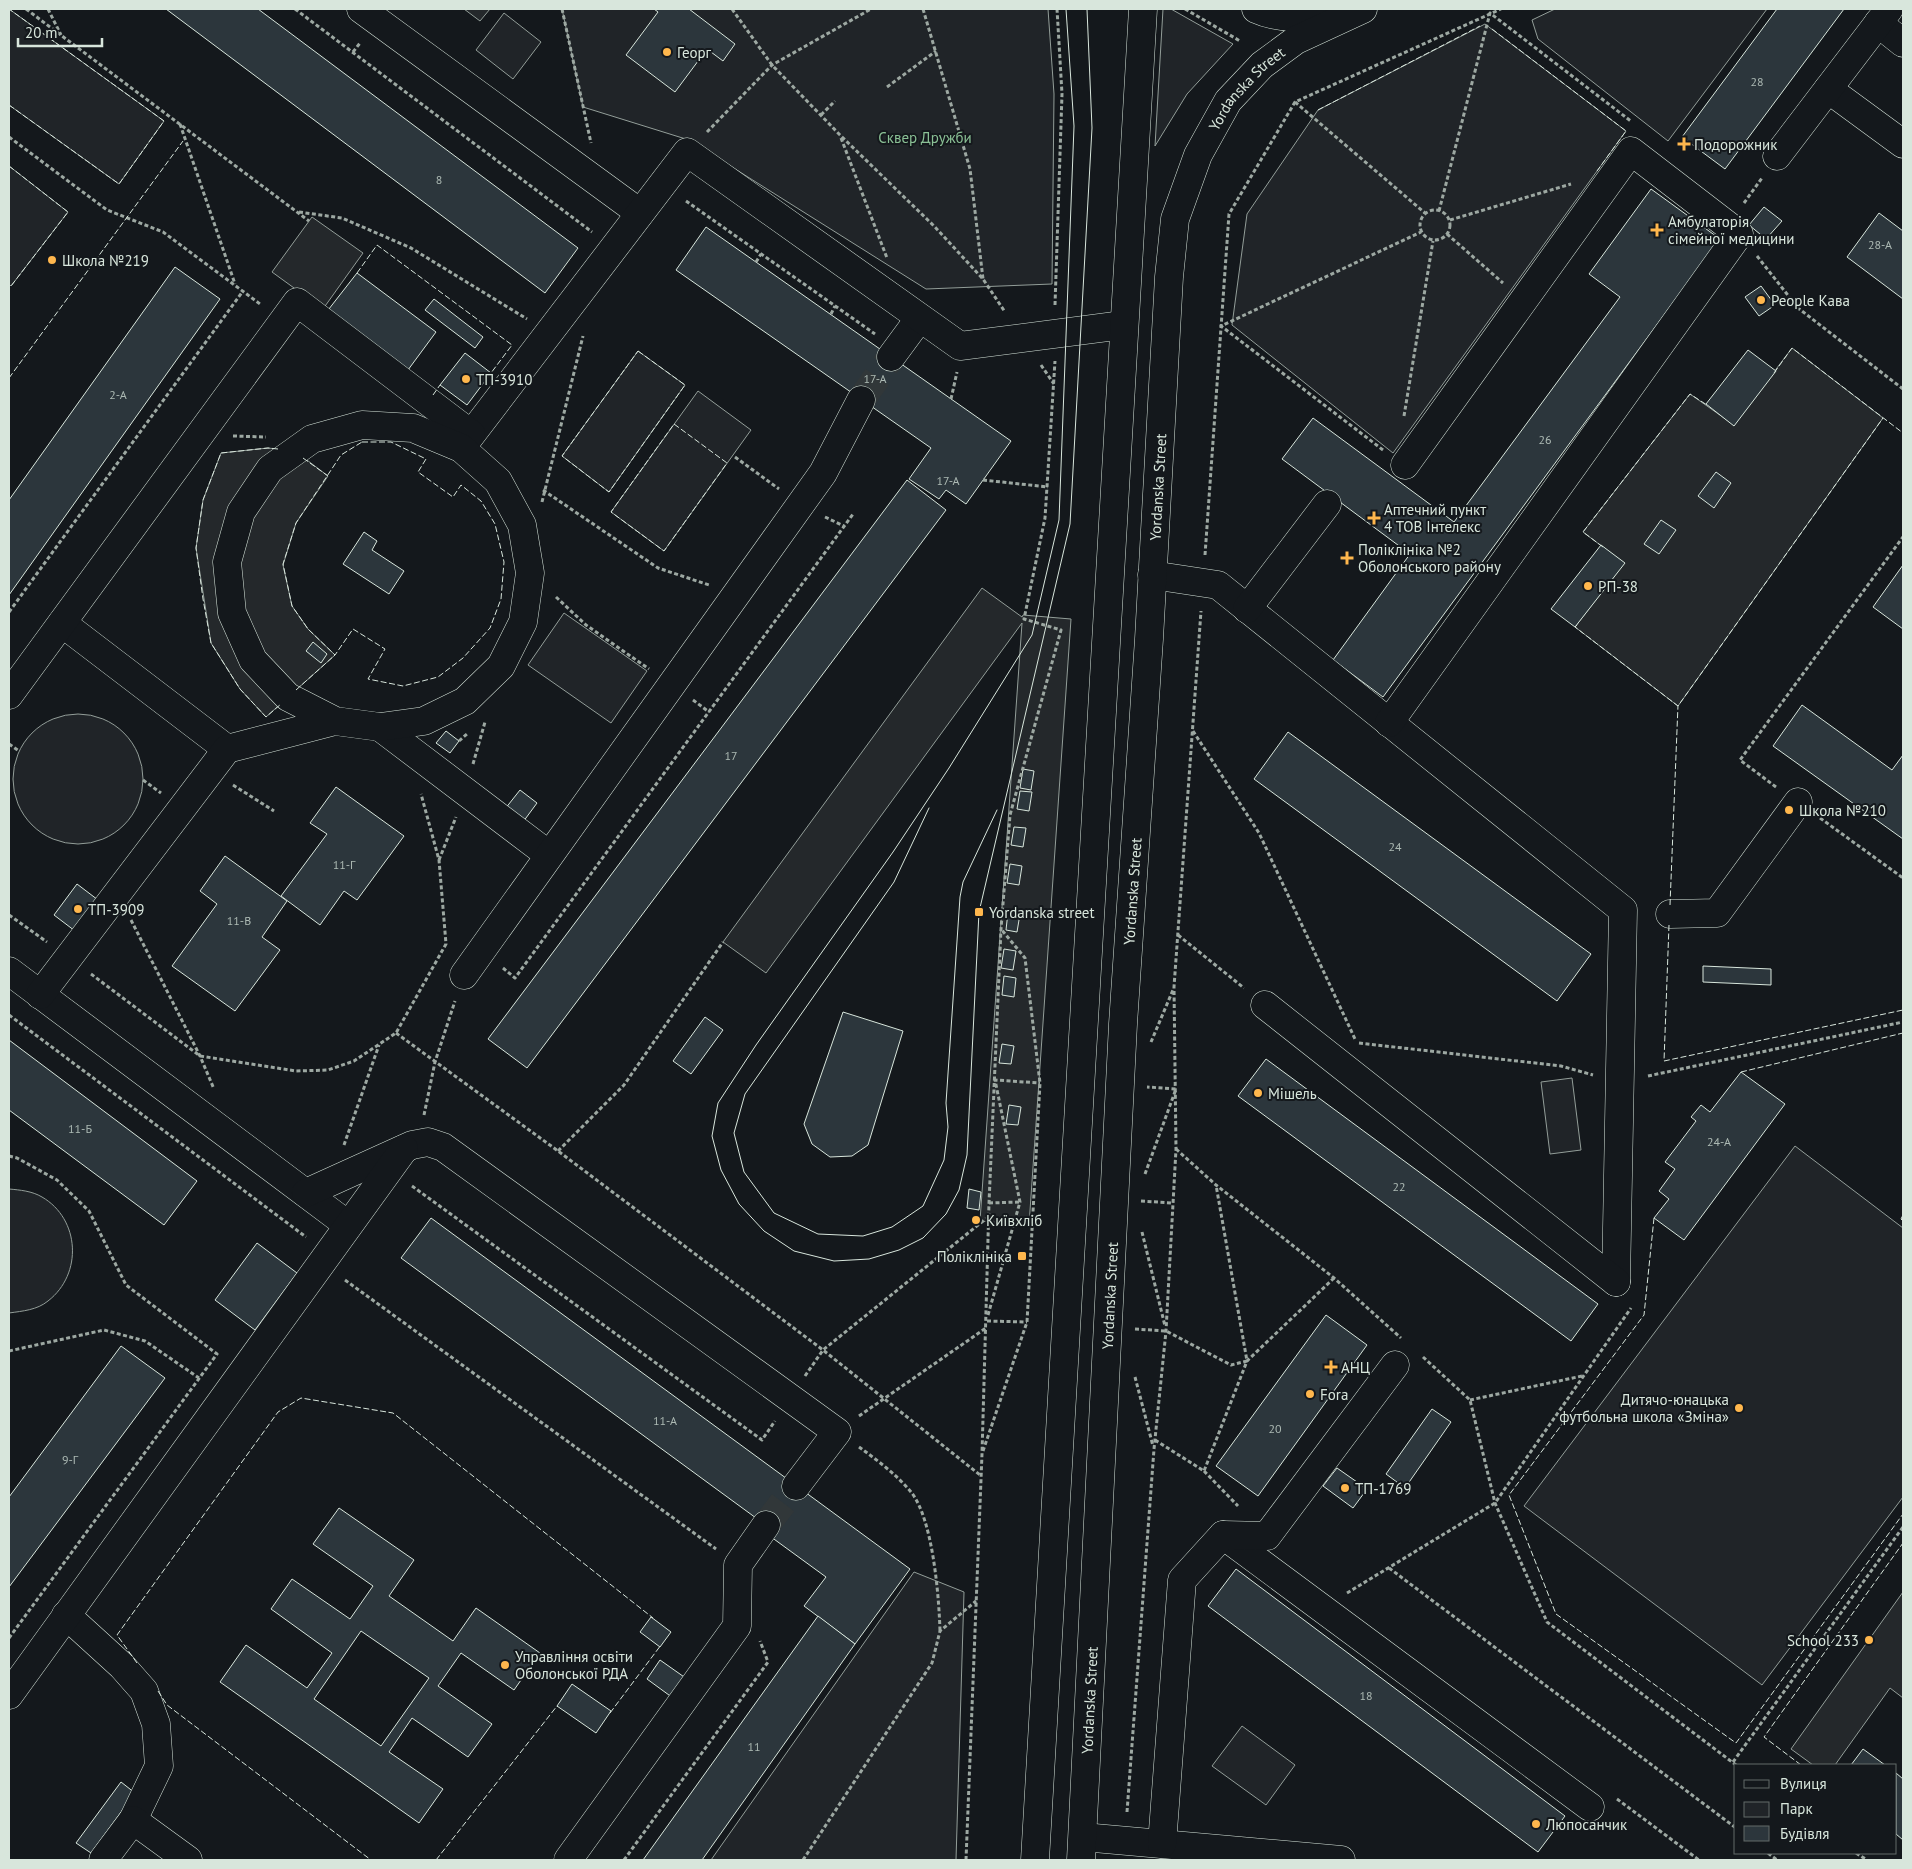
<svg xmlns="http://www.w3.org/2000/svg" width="1912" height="1869" font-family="'PT Sans',sans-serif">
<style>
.green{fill:#202428;stroke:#939e99}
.parking{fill:#24282b;stroke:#939e99}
.building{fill:#2c363c;stroke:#d8e6dc;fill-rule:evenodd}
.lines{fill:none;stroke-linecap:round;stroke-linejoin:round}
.minor-tunnel{stroke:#313739;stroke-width:28;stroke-dasharray:28 14;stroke-linecap:butt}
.minor-casing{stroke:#d8e6dc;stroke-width:29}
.major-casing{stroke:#d8e6dc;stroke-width:29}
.path{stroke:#9da8a2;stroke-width:3;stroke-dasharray:4 2.5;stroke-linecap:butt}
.minor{stroke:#14181c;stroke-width:28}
.major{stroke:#14181c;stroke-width:28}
.tram{stroke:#d8e6dc;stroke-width:1}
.fence{stroke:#d8e6dc;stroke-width:1;stroke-dasharray:6 2.5;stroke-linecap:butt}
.poi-dot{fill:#ffb74d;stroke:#14181c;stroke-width:2}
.labels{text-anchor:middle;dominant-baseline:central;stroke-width:4;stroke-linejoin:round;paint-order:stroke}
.number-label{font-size:12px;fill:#adbab4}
.poi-label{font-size:15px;fill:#d8e6dc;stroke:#14181c;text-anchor:start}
.street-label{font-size:15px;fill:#d8e6dc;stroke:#14181c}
.park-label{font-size:15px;fill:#8ac095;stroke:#14181c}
</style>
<rect width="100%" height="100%" fill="#14181c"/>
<!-- green -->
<g class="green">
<path d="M9,9l155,112 -45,63 -110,-79z"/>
<path d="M562,9h486l6,85 -2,190 -126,5 -237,-149 -106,-33z"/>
<path d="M1163,9h8l62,35 -46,50 -32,52z"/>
<path d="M1555,9h212l-99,132 -130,-102 -6,-19z"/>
<path d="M504,13l37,29 -28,37 -37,-29z"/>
<path d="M1485,24l141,107 -233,322 -161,-128 15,-111 71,-104z"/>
<path d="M9,166l59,46 -57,74 -2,-2z"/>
<path d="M638,351l47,34 -76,107 -47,-36z"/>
<path d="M698,391l53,39 -87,121 -53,-39z"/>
<path d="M564,613l83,58 -36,52 -83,-58z"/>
<circle cx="78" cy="779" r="65"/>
<path d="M1572,1078l9,72 -31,4 -9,-72z"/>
<path d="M1795,1146l108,82v269l-141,188 -238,-179z"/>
<path d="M9,1189c11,1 23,2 33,8 38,22 41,77 6,104 -11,9 -25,10 -39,12z"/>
<path d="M914,1572l50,20 -8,268h-245z"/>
<path d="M1242,1726l53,39 -29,40 -54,-39z"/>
</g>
<!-- parking -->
<g class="parking">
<path d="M464,9h26l-10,12z"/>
<path d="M312,217l51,36 -40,56 -51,-37z"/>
<path d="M1792,348l91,70 -205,288 -103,-79 49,-64 -41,-31 107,-138 44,31z"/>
<path d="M268,448l27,3 33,25 -32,47 -13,42 9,41 16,23 27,26 -69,62 -26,-28 -29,-46 -15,-95 7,-48 18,-47z"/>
<path d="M982,588l40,29 1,-2 48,4 -42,606 -49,-4 42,-598 -256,350 -43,-31z"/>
<path d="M1903,1592v106l-13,-10 -55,77h-22l-22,-16z"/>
</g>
<!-- building -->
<g class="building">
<path d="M166,9h92l320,239 -33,45z"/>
<path d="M654,9h35l46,35 -12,17 -16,-12 -32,43 -49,-37 32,-43z"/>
<path d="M1777,9h67l-119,160 -43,-32z"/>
<path d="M1651,189l69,50 -337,458 -50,-37 77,-106 -128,-95 31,-41 141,104 166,-225 -31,-23z"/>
<path d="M1764,207l18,14 -16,18 -17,-14z"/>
<path d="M1879,213l24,18v68l-56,-42z"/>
<path d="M706,227l305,214 -45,63 -20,-14 -7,9 -30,-20 22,-31 -255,-178z"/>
<path d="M175,267l45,32 -211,296v-95z"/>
<path d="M357,273l79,59 -31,42 -80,-60z"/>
<path d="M1761,286l14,19 -16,11 -14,-19z"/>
<path d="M434,299l49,38 -8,11 -50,-38z"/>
<path d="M1748,350l28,21 -42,55 -28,-22z"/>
<path d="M465,353l26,20 -24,32 -27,-20z"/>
<path d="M1716,472l15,11 -17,25 -16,-12z"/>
<path d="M907,480l39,30 -419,558 -39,-29z"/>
<path d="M1661,520l15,10 -17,24 -15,-10z"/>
<path d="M364,532l13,9 -5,9 32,21 -15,23 -46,-30z"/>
<path d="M1601,545l24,18 -50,64 -24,-18z"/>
<path d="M1903,565v64l-30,-22z"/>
<path d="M313,642l14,12 -6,9 -15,-12z"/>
<path d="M1802,705l90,65 11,-15v84l-130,-93z"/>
<path d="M446,731l13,10 -9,12 -14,-10z"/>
<path d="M1288,732l303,222 -34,47 -303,-222z"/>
<path d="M1023,769l11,2 -3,19 -11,-2z"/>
<path d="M336,787l68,49 -47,64 -13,-9 -24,34 -39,-29 46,-62 -17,-11z"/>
<path d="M520,790l17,13 -14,19 -18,-13z"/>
<path d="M1020,791l12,1 -3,19 -12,-2z"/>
<path d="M1014,827l12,1 -3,19 -12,-2z"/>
<path d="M225,856l62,45 -25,36 18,13 -45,61 -63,-45 45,-62 -17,-13z"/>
<path d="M1010,864l12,2 -3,19 -12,-2z"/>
<path d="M77,884l25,19 -23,31 -25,-19z"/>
<path d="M1008,912l12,2 -3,18 -11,-2z"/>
<path d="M1004,949l12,2 -3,19 -12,-2z"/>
<path d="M1703,966l68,3v16l-68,-3z"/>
<path d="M1004,976l12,2 -2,19 -12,-2z"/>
<path d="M843,1012l60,19 -35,114 -16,11 -22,1 -18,-13 -8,-20z"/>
<path d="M705,1017l18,13 -32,44 -18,-13z"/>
<path d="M9,1040l188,141 -33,44 -155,-115z"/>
<path d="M1002,1044l12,2 -3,18 -12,-1z"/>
<path d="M1266,1059l332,245 -27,37 -333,-245z"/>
<path d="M1741,1072l44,32 -101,136 -30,-22 15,-19 -10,-8 16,-22 -10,-7 31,-41 -5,-4 10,-12 9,7z"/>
<path d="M1009,1105l12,2 -3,18 -12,-1z"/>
<path d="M969,1189l12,3 -2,18 -12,-2z"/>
<path d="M431,1218l479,351 -55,75 -51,-38 22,-29 -59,-43 4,-5 -370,-271z"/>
<path d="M257,1243l40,30 -42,57 -40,-30z"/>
<path d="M1326,1315l41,30 -109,151 -42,-30z"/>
<path d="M121,1346l44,32 -156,209v-90z"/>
<path d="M1432,1409l19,13 -46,66 -19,-14z"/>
<path d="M1337,1468l30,21 -14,19 -30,-22z"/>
<path d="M339,1508l75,52 -25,36 64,45 23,-33 64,45 -26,37 -53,-37 -23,33 54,38 -24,33 -56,-39 -23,34 54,37 -24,34 -199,-141 26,-37 61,43 25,-35 -61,-44 21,-30 58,40 23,-33 -60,-42zM361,1631l68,47 -48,68 -67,-47z"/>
<path d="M1236,1569l329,247 -27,36 -330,-246z"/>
<path d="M818,1616l37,28 -153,216h-59z"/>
<path d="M651,1617l20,15 -11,15 -20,-15z"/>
<path d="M660,1660l27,19 -14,19 -26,-19z"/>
<path d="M572,1684l39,27 -15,22 -39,-27z"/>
<path d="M1863,1749l22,16h-34z"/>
<path d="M1896,1773l7,6v61l-7,-6z"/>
<path d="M121,1782l14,11 -44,60 -15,-10z"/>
</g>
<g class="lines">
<!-- minor-tunnel -->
<g class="minor-tunnel">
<path d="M861,400l30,-43"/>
<path d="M766,1525l30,-39"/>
</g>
<defs>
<g id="minor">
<path d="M361,9l279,204"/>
<path d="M1878,23l25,20"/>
<path d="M1828,89l75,55"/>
<path d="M1777,156l112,-147"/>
<path d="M891,357l28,-38"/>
<path d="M461,448l226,-296 273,194 163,-21"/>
<path d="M1152,575l66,10 405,325 -7,372"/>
<path d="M1247,609l80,-105"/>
<path d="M62,623l165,126"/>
<path d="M9,695l288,-393 174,132"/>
<path d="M1389,723l350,-489 -108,-83 -226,314"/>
<path d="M380,727l169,128"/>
<path d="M1670,914l47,-1 81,-111"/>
<path d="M9,971l339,254"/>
<path d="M464,975l359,-502 38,-73"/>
<path d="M40,995l187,-246 108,-28 45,6 44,-6 41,-20 36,-35 22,-44 7,-49 -8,-48 -24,-44 -37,-33 -48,-20 -51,-3 -50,14 -42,30 -29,43 -14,50 5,51 21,47 35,37 47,24"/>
<path d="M1265,1005l351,277"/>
<path d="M306,1193l106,-48 16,-3 15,5 394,285 -41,54"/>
<path d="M1223,1535l367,272"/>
<path d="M66,1615l56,51 22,25 12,33 3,42 -26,54"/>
<path d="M9,1695l395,-546"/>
<path d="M1083,1837l258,23"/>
<path d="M1162,1844l20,-264 41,-45 44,1 128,-171"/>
<path d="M103,1860l30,-40 55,40"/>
<path d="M568,1860l169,-234 1,-61 28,-40"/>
</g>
<g id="major">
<path d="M1256,9c24,11 57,10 82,5"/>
<path d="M1035,1860l108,-1851"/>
<path id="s1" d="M1081,1860l42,-836 26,-385 20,-362 6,-58 23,-64 30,-54 34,-36 34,-25 67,-31"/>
</g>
</defs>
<!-- minor casing -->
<use href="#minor" class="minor-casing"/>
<!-- major casing -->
<use href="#major" class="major-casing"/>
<!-- path -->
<g class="path">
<path d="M26,9l283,212"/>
<path d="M48,9l13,26"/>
<path d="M295,9l297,223"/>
<path d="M562,9l29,134"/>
<path d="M732,9l40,56 68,70 94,91 49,53 22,33"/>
<path d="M923,9l47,160 13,110"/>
<path d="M1185,9l55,32"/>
<path d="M353,52l7,-9"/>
<path d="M887,87l49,-36"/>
<path d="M1295,102l130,111"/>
<path d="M821,115l14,-14"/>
<path d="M180,124l55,160"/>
<path d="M707,132l65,-67 99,-56"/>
<path d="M9,137l98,73 56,22 97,72"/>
<path d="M841,138l46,120"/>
<path d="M686,201l189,133"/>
<path d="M1744,203l18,-25"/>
<circle cx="1435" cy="225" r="15"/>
<path d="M1439,211l51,-198 142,109"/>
<path d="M299,212l43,6 69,30 116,71"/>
<path d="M1450,220l121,-36"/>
<path d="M1447,234l56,49"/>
<path d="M1757,256l41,52 105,81"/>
<path d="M756,262l5,-8"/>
<path d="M1055,305l7,-211 -5,-85"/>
<path d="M831,314l4,-8"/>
<path d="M1041,365l13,19"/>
<path d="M951,399l6,-27"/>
<path d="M1404,416l29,-175"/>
<path d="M233,436l33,1"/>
<path d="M1383,450l-162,-124 200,-94"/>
<path d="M735,457l44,32"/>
<path d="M983,480l65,7"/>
<path d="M543,490l115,78 51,17"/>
<path d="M542,502l41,-166"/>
<path d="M825,517l19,9"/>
<path d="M1205,555l24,-341 66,-112 206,-93"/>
<path d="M556,597l30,28 63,44"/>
<path d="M9,612l234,-321"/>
<path d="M693,700l16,12"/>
<path d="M1193,731l66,102 96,206"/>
<path d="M459,741l9,-8"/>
<path d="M9,744l10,7"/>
<path d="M473,764l12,-42"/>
<path d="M143,780l18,13"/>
<path d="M233,785l41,26"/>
<path d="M1776,787l-36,-27 163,-223"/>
<path d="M1820,818l83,60"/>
<path d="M439,860l17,-43"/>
<path d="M9,915l38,27"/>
<path d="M131,920l69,136 14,33"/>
<path d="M1178,935l66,53"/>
<path d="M503,968l12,10 338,-464"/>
<path d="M91,974l109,82 96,15 32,-1 26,-9 42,-28 50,-89 -7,-84 -18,-66"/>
<path d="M9,1015l297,222"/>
<path d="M396,1033l162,118 265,199 157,125"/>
<path d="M1151,1042l22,-52"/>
<path d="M1359,1043l202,23 32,9"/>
<path d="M1648,1076l255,-54"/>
<path d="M424,1115l11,-53 20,-61"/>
<path d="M344,1145l35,-100"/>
<path d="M1176,1149l40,36 118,93 67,60"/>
<path d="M558,1151l66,-66 99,-143"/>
<path d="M9,1156l8,2 40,22 32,31 37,74 91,69 -208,284"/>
<path d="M1145,1174l31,-85 -29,-2"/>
<path d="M412,1186l350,254 13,-19"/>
<path d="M1141,1201l31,2"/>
<path d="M989,1203l31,-1"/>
<path d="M1142,1232l23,94"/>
<path d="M345,1280l371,269"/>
<path d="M988,1315l32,-113 -25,-122 45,3"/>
<path d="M987,1321l40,1"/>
<path d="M1135,1329l31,2 65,34 16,-4 -31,-176"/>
<path d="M9,1351l95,-21 41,11 54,37"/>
<path d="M1423,1357l47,43 25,103 52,119 189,143"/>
<path d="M805,1376l18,-26 165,-133"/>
<path d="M1135,1377l18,69"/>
<path d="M1470,1400l112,-24"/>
<path d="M859,1416l127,-88"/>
<path d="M1155,1440l49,31 43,-110 87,-83"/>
<path d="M859,1447c18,13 38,28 52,45 22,27 28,105 29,139"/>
<path d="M983,1451l44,-129 13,-239 -15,-125 -24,-29"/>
<path d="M1204,1471l34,35"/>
<path d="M1389,1568l347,260"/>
<path d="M1347,1593l148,-90 136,-195"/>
<path d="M1733,1762l170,-235"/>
<path d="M1617,1799l82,61"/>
<path d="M1127,1812l27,-363 12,-118 10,-182 -2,-162 27,-376"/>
<path d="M1768,1853l9,7"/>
<path d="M1856,1853l11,7"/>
<path d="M624,1860l144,-198 -8,-21"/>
<path d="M803,1860l129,-197 8,-32 36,-30"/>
<path d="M966,1860l16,-406 7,-251 12,-274 9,-114 51,-185 -37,-11 21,-101 10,-157"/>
</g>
<!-- minor -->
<use href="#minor" class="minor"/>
<!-- major -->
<use href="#major" class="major"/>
<!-- tram -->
<g class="tram">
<path d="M1066,9l8,117 -15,394 -27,115 -83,133 -56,84 -137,193 -38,58 -6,33 9,34 18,34 25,27 30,20 40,10 35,-2 30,-9 24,-12 23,-24 13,-24 8,-35 12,-243 91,-388 22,-396 -5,-119"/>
<path d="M929,808l-35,74 -149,212 -11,39 10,39 30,41 44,21 45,2 29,-9 31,-21 21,-46 4,-33 -2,-24 14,-206 3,-15 34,-72"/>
</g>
<!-- fence -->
<g class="fence">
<path d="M1492,29l134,102 -29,40"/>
<path d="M9,105l110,79 45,-63 -155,-112"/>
<path d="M1318,110l162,-84"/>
<path d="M9,166l59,46 -57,74 -2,-2"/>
<path d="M357,273l20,-28 135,100 -21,28"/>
<path d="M638,351l47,34 -76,107 -47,-36z"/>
<path d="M1774,373l18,-25 111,85"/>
<path d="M9,378l174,-237"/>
<path d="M433,395l7,-10"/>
<path d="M674,424l53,39 -63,88 -53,-39z"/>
<path d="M362,442h29l35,17 -8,13 35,25 8,-12 20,16 14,23 9,38 -3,37 -11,29 -27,30 -25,19 -35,9 -35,-7 17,-30 -32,-20 -18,26 -27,-26 -16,-23 -9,-42 13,-41 45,-68z"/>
<path d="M278,449l-10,-1 -47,5 -18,47 -7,48 7,51 8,44 29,46 26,28 15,-13"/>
<path d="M303,458l25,18"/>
<path d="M1603,547l-20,-15 107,-138 17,11"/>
<path d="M1577,625l-2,2 103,79 205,-288"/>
<path d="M296,690l39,-35"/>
<path d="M1670,905l8,-200"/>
<path d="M1669,925l-5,136 239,-51"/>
<path d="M1741,1072l162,-39"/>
<path d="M1903,1215l-2,4 2,2"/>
<path d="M1654,1218l-10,97 -135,180 47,119 180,129 167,-229"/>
<path d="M137,1663l-20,-28 161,-223 23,-14 92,15 260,205"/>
<path d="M158,1691l9,14 204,155"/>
<path d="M610,1713l51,-68"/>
<path d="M1801,1765l-37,-28 139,-194"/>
<path d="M436,1860l121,-154 1,1"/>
</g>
</g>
<!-- markers -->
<g class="poi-dot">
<circle cx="667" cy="52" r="5"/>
<path d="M1681.5 136.5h5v5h5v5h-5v5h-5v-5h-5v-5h5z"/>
<path d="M1654.5 222.5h5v5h5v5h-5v5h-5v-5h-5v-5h5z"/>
<circle cx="52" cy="260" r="5"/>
<circle cx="1761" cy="300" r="5"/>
<circle cx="466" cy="379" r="5"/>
<path d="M1371.5 510.5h5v5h5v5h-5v5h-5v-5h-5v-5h5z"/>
<path d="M1344.5 550.5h5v5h5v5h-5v5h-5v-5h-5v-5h5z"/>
<circle cx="1588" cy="586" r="5"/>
<circle cx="1789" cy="810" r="5"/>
<circle cx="78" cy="909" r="5"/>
<rect x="974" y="907" width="10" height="10" rx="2.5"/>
<circle cx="1258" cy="1093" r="5"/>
<circle cx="976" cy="1220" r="5"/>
<rect x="1017" y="1251" width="10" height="10" rx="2.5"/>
<path d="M1328.5 1359.5h5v5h5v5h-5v5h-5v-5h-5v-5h5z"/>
<circle cx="1310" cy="1394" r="5"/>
<circle cx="1739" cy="1408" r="5"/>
<circle cx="1345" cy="1488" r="5"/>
<circle cx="1869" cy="1640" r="5"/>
<circle cx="505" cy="1665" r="5"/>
<circle cx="1536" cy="1824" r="5"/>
</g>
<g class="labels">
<!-- number labels -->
<g class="number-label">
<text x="1757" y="81">28</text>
<text x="439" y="179">8</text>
<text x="1880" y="244">28-А</text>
<text x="875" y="378">17-А</text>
<text x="118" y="394">2-А</text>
<text x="1545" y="439">26</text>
<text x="948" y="480">17-А</text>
<text x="731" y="755">17</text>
<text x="1395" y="846">24</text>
<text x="344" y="864">11-Г</text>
<text x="239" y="920">11-В</text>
<text x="80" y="1128">11-Б</text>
<text x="1719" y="1141">24-А</text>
<text x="1399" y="1186">22</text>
<text x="665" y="1420">11-А</text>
<text x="1275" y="1428">20</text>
<text x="70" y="1459">9-Г</text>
<text x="1366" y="1695">18</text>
<text x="754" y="1746">11</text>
</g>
<!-- poi labels -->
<g class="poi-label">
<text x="677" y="52">Георг</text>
<text x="1694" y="144">Подорожник</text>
<text x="1668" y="221">Амбулаторія<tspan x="1668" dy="17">сімейної медицини</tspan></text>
<text x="62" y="260">Школа №219</text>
<text x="1771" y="300">People Кава</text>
<text x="476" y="379">ТП-3910</text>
<text x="1384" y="509">Аптечний пункт<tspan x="1384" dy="17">4 ТОВ Інтелекс</tspan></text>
<text x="1358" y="549">Поліклініка №2<tspan x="1358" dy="17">Оболонського району</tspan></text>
<text x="1598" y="586">РП-38</text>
<text x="1799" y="810">Школа №210</text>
<text x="88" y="909">ТП-3909</text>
<text x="989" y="912">Yordanska street</text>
<text x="1268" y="1093">Мішель</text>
<text x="986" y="1220">Київхліб</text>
<text x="1012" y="1256" text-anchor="end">Поліклініка</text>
<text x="1341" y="1367">АНЦ</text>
<text x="1320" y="1394">Fora</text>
<text x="1729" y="1399" text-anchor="end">Дитячо-юнацька<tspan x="1729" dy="17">футбольна школа «Зміна»</tspan></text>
<text x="1355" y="1488">ТП-1769</text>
<text x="1859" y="1640" text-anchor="end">School 233</text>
<text x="515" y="1656">Управління освіти<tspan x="515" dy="17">Оболонської РДА</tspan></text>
<text x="1546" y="1824">Люпосанчик</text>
</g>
<!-- street labels -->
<g class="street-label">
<text stroke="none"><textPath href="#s1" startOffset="1795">Yordanska Street</textPath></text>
<text stroke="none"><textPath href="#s1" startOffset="1375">Yordanska Street</textPath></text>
<text stroke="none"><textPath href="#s1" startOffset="970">Yordanska Street</textPath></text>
<text stroke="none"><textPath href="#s1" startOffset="565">Yordanska Street</textPath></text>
<text stroke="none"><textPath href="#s1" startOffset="160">Yordanska Street</textPath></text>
</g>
<!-- park labels -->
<g class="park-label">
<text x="925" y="137">Сквер Дружби</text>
</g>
</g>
<!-- border -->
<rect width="1912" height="1869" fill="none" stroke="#d8e6dc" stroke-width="20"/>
<!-- legend -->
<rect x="1734" y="1764" width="162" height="90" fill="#14181c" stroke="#626a69"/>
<rect x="1744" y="1780" width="25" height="8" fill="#14181c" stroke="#626a69"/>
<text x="1780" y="1789" font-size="15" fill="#d8e6dc">Вулиця</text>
<rect x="1744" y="1802" width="25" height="15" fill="#202428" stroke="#626a69"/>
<text x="1780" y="1814" font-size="15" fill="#d8e6dc">Парк</text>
<rect x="1744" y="1826" width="25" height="15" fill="#2c363c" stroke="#626a69"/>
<text x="1780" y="1839" font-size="15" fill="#d8e6dc">Будівля</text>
<!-- scale -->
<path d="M18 38v8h84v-8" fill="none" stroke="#d8e6dc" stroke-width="2.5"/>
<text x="25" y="38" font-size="15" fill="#d8e6dc" stroke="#14181c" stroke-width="4" paint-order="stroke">20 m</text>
</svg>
